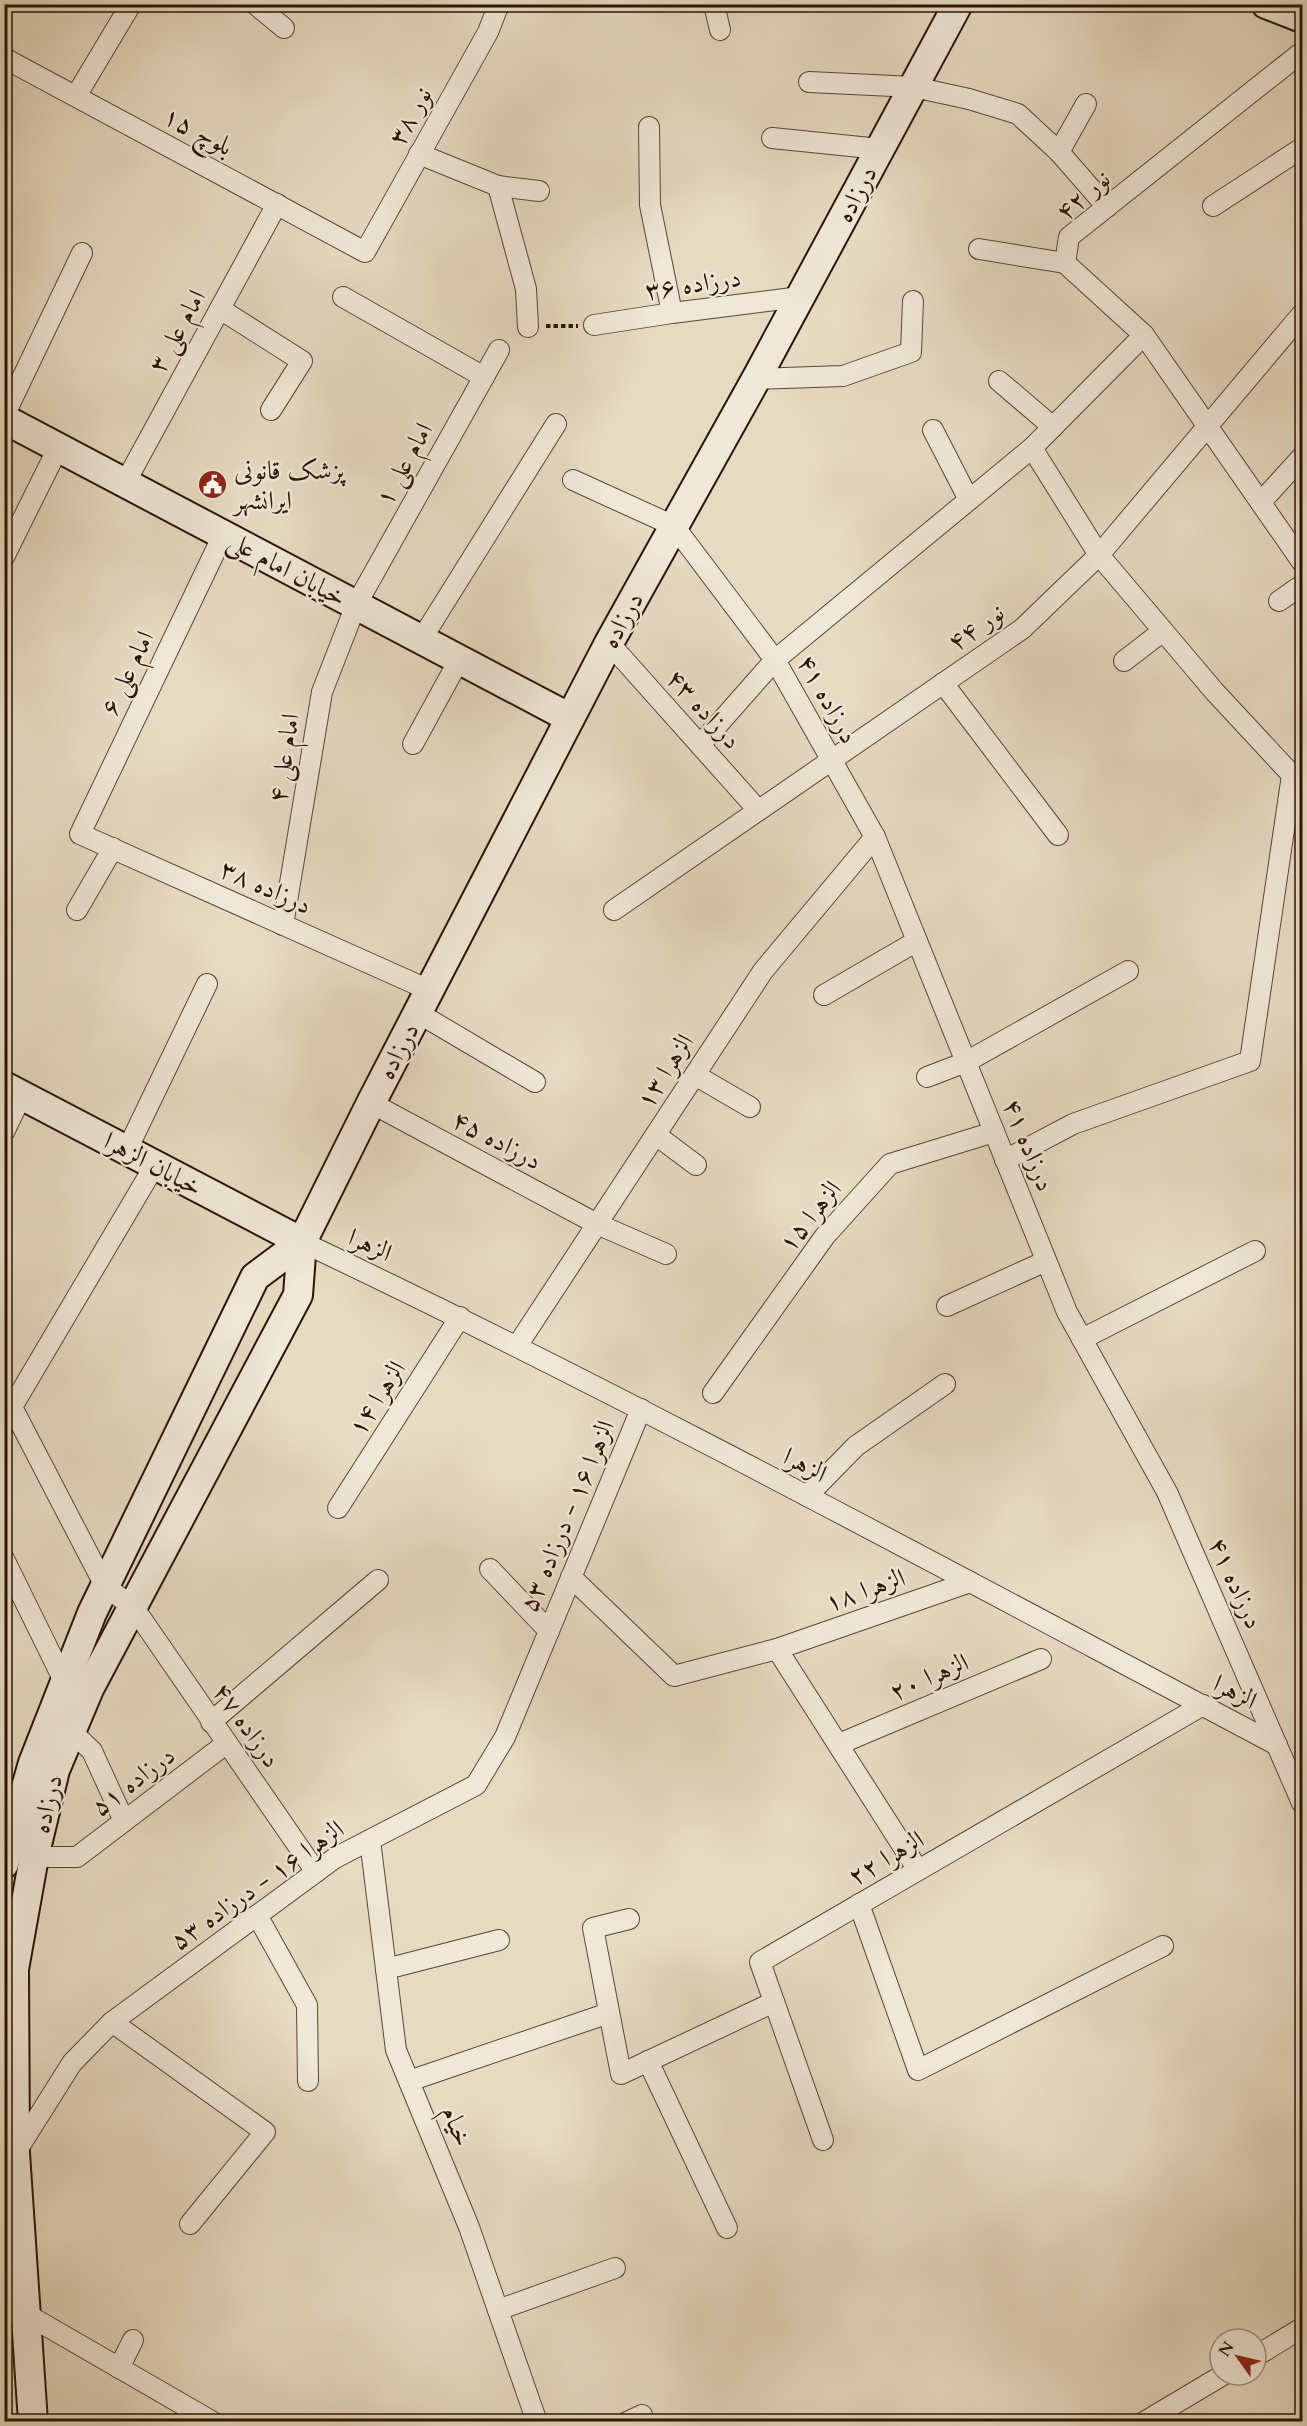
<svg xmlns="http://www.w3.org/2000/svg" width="1307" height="2426" font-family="Cardo,Amiri,serif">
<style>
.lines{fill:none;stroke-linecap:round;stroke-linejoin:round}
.street-casing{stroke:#5a4632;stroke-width:22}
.secondary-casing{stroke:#2b1502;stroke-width:32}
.path{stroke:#2b1502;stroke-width:4;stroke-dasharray:4.5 3;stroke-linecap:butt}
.street{stroke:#efe7d7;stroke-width:20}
.secondary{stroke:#efe7d7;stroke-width:28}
.labels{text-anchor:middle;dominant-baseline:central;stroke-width:4.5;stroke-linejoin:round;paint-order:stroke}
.street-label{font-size:26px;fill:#2b1502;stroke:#efe7d7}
.poi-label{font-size:26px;fill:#2b1502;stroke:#efe7d7;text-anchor:start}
</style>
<rect width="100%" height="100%" fill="#e6dac1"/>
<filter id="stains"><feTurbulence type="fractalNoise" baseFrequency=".00333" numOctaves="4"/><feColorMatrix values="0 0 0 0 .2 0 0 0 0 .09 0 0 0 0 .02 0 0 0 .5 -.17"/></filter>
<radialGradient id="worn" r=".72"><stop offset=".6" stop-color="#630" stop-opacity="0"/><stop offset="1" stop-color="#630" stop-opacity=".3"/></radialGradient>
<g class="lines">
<defs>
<g id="street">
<path d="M255,4l29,24"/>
<path d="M714,4l6,26"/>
<path d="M1302,52l-233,185 -4,26 79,72 158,227"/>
<path d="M4,58l361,194 123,-220 11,-28"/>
<path d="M809,82l105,5 55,12 49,15 41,38 48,55"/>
<path d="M76,96l55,-92"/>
<path d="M649,127l1,78 22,108"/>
<path d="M772,138l108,11"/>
<path d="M1059,152l27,-48"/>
<path d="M419,154l79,32 41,5"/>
<path d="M498,186l28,103 2,38"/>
<path d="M1213,206l89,-58"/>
<path d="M979,249l86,14"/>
<path d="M343,297l141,80"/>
<path d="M220,309l82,52 -31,49"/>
<path d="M594,325l78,-12 128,-16"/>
<path d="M756,379l87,-3 68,-24 2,-51"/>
<path d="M999,381l54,46"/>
<path d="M4,416l78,-163"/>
<path d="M933,430l36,70"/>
<path d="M1032,448l67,107 115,136 78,84 10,7"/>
<path d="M573,480l101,46 101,134 100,177 192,475 100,180 135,311"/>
<path d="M125,483l152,-279"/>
<path d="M1261,502l41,-45"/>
<path d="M223,535l-143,299 349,156"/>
<path d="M4,557l54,-109"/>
<path d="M1279,601l23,-16"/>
<path d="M421,640l135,-216"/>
<path d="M609,643l149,167"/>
<path d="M1124,661l39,-30"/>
<path d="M943,683l115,152"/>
<path d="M413,744l46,-84"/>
<path d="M700,745l75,-85 257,-212 112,-113"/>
<path d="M77,910l36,-62"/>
<path d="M614,910l408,-281 77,-74 203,-241"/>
<path d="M283,925l39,-233 34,-87 143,-255"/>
<path d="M824,995l93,-54"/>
<path d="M418,1013l117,69"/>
<path d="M695,1075l55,32"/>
<path d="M927,1077l39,-15 162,-91"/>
<path d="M371,1103l226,121 69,30"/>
<path d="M4,1132l18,-37"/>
<path d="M656,1135l40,30"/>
<path d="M127,1150l80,-166"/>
<path d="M1005,1160l68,-36 177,-63 42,-286"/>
<path d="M155,1165l-143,242 93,179 29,22 182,264"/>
<path d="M302,1242c331,157 652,332 975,503"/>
<path d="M947,1306l99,-45"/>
<path d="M1082,1339l173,-88"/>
<path d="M517,1346l246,-375 112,-134"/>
<path d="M713,1393l112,-157 65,-72 104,-32"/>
<path d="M807,1496l49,-50 89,-62"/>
<path d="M338,1508l122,-191"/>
<path d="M4,1559l61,124"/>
<path d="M490,1569l59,62"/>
<path d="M571,1577l103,99 103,-27 141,221"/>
<path d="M777,1649l193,-67"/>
<path d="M211,1722l167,-142"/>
<path d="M71,1731l21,20 32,70"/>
<path d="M839,1744l202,-85"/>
<path d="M370,1840l26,210 73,177 68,195"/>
<path d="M34,1857h43l150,-114"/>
<path d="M859,1904l59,166 245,-124"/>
<path d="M257,1915l50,90 1,76"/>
<path d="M629,1919l-36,9 28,146 153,-72"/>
<path d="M386,1969l113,-29"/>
<path d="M112,2022l153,110 -75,92"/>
<path d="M648,2061l79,167"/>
<path d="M409,2081l200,-68"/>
<path d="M823,2140l-63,-178 443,-257"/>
<path d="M16,2152l56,-89 40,-41 223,-164 141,-73 29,-48 136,-328"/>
<path d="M4,2306l22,8 187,108"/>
<path d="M498,2310l117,-42"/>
<path d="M1256,2356l46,-28"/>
<path d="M119,2368l14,-28"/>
<path d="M627,2422l15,-7"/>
<path d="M1144,2422l79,-47"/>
</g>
<g id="secondary">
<path d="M1266,4l36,14"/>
<path d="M4,419l566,299"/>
<path d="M4,1086l298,156"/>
<path d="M4,1864l29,-101 59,-150 163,-336 47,-35"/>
<path d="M33,2422l-18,-269 -1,-184 20,-112 21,-87 34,-81 209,-394 4,-53 69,-139 238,-460 147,-264 202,-375"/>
</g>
</defs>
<!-- street casing -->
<use href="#street" class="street-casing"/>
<!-- secondary casing -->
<use href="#secondary" class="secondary-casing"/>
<!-- path -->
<path class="path" d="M546,326h32"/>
<!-- street -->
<use href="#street" class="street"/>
<!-- secondary -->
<use href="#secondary" class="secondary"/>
</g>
<!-- icons -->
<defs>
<symbol id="civic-disc" viewBox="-11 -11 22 22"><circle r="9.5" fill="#8f2418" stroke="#efe7d7"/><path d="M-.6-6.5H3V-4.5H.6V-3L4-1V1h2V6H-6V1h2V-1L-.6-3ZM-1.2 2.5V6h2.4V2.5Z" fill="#fff"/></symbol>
</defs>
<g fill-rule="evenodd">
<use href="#civic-disc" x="196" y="468" width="33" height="33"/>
</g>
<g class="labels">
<!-- street labels -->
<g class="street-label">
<text transform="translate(410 116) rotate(-61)">نور ۳۸</text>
<text transform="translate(198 131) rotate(28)">بلوچ ۱۵</text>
<text transform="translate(856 194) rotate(-62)">درزاده</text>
<text transform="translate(1083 195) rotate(-41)">نور ۴۲</text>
<text transform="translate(693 284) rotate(-8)">درزاده ۳۶</text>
<text transform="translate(177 331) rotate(-61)">امام علی ۳</text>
<text transform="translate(404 464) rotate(-61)">امام علی ۱</text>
<text transform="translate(287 569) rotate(28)">خیابان امام علی</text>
<text transform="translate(622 620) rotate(-61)">درزاده</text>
<text transform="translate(976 627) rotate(-35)">نور ۴۴</text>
<text transform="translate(127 673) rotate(-64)">امام علی ۶</text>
<text transform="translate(828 699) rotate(61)">درزاده ۴۱</text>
<text transform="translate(704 709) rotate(48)">درزاده ۴۳</text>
<text transform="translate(284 758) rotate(-81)">امام علی ۴</text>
<text transform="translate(266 887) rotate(24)">درزاده ۳۸</text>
<text transform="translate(398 1051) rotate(-62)">درزاده</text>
<text transform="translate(665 1071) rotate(-57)">الزهرا ۱۳</text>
<text transform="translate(497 1140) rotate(28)">درزاده ۴۵</text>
<text transform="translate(1029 1145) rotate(68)">درزاده ۴۱</text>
<text transform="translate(153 1164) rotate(28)">خیابان الزهرا</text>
<text transform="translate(810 1216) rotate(-51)">الزهرا ۱۵</text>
<text transform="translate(370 1245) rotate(25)">الزهرا</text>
<text transform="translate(377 1398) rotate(-57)">الزهرا ۱۴</text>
<text transform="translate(805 1465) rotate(28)">الزهرا</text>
<text transform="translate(567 1516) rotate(-67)">الزهرا ۱۶ - درزاده ۵۳</text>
<text transform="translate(1236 1583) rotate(66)">درزاده ۴۱</text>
<text transform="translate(865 1590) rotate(-19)">الزهرا ۱۸</text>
<text transform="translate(929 1677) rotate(-23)">الزهرا ۲۰</text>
<text transform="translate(1235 1692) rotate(28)">الزهرا</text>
<text transform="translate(247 1725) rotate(55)">درزاده ۴۷</text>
<text transform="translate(133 1781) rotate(-37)">درزاده ۵۱</text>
<text transform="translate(47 1804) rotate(-76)">درزاده</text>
<text transform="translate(886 1858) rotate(-30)">الزهرا ۲۲</text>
<text transform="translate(257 1885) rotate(-35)">الزهرا ۱۶ - درزاده ۵۳</text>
<text transform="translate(457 2126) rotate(68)">خیام</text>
</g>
<!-- poi labels -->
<g class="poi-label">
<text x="234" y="470">پزشک قانونی<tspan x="234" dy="30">ایرانشهر</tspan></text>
</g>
</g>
<!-- margin -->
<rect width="1307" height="2426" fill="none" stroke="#e6dac1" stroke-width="24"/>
<rect x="6" y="6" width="1295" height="2414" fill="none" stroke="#2b1502" stroke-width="3"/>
<rect x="12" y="12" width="1283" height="2402" fill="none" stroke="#2b1502" stroke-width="1.5"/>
<!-- north arrow -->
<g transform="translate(1238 2357) rotate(304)"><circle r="28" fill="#efe7d7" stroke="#a19382" stroke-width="1.5"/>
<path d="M0-4.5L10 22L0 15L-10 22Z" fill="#8f2418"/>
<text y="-9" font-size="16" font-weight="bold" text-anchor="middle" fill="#2b1502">N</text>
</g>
<rect width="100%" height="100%" filter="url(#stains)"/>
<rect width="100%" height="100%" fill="url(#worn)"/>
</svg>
